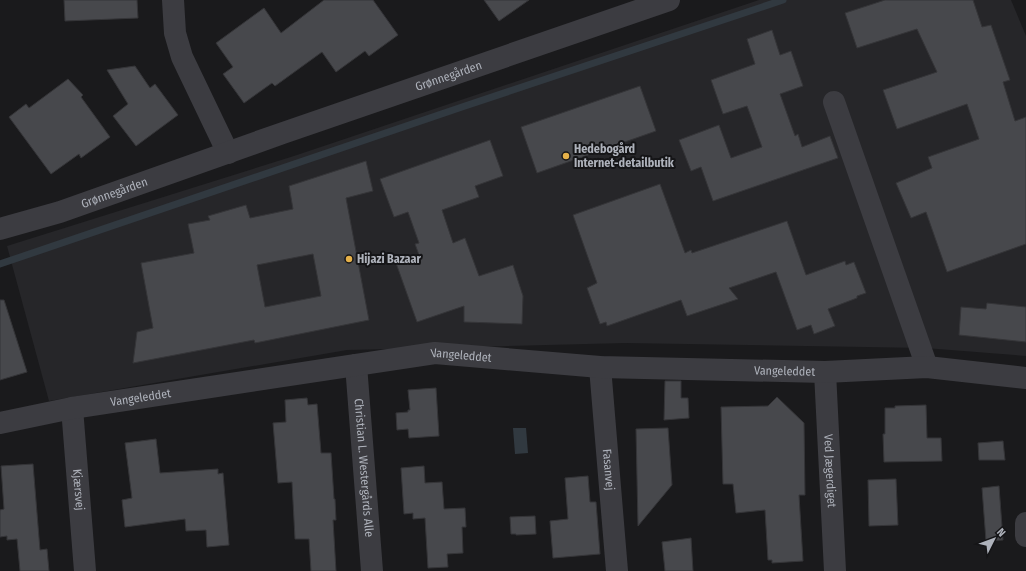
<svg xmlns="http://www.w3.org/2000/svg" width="1026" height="571" font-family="'Fira Sans Condensed',sans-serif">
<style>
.built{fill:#262629}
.water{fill:#313940}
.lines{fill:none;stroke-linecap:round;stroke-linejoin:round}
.stream{stroke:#313940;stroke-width:7}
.building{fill:#47484c;stroke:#353538;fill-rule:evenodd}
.minor{stroke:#3c3c41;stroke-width:22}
.poi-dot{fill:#e6b149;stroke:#151517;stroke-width:1.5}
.labels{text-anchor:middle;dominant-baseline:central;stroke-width:4;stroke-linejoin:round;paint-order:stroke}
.street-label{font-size:12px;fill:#aeb2bb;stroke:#151517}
.poi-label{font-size:12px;font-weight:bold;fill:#aeb2bb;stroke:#151517;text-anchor:start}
</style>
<rect width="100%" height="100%" fill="#1a1a1c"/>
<!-- built -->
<path class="built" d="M759,0h252l15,36v320l-101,-8 -300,-5 -278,7 -298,51 -42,-155 287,-90z"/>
<!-- water -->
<path class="water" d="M513,428h13l2,25 -13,1z"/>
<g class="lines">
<!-- stream -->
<path class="stream" d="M0,264l462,-157 321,-107"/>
</g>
<!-- building -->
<g class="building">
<path d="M64,0h73l1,18 -73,3z"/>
<path d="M324,0h49l25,35 -29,21 -4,-5 -29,21 -14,-20 -47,34 -3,-3 -28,20 -21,-29 10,-7 -17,-24 48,-35 17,25z"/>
<path d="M484,0h45l-30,21z"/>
<path d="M885,0h88l9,27 9,-2 19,55 -7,2 12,39 11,-4v127l-79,28 -21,-60 -15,6 -15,-35 36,-15 -4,-11 51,-18 -12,-35 -70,25 -14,-39 54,-18 -20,-43 -60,19 -12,-35z"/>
<path d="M772,30l8,25 11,-4 12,35 -23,8 15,42 3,-2 4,13 28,-11 8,22 -125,43 -12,-34 -10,4 -12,-31 40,-15 12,33 31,-11 -15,-41 -24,8 -12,-34 44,-16 -8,-25z"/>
<path d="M135,66l15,22 5,-4 23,31 -42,31 -23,-30 15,-12 -21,-34z"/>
<path d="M68,79l15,16 -2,2 29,40 -29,21 -2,-4 -28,20 -42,-57 17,-13 3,4z"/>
<path d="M640,86l16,45 -119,42 -16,-46z"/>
<path d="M490,140l13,36 -28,10 4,11 -37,13 11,33 12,-5 14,38 34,-11 10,31 -1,28 -58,-2v-16l-47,16 -21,-59 23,-8 -4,-11 4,-1 -11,-31 -14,5 -14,-38z"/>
<path d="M366,161l7,30 -27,7 23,122 -114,23 -1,-3 -121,23 4,-31 16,-4 -12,-65 53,-10 -6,-29 22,-4 -2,-4 38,-11 4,13 43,-9 -4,-23zM313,254l8,42 -56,11 -8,-42z"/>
<path d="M660,184l25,69 6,-3 1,3 95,-32 19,54 39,-14 1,4 8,-3 12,31 -9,3v2l-29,11 7,17 -21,8 -3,-9 -14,5 -21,-58 -47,16 9,11 -51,17 -6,-16 -74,26 -1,-4 -6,2 -13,-36 10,-5 -24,-68z"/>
<path d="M0,300h4l23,72 -27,8z"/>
<path d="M987,303l39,4v35l-67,-7 2,-28 25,2z"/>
<path d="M665,381h16v17h7l1,20 -25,2z"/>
<path d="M436,388l3,48 -30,2 -1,-9 -11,1 -1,-17 12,-1v-2h2l-2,-20z"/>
<path d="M777,397l27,26 1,72h-6l4,66 -31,2v-3h-4l-3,-50 -29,3 -3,-29h-10l-2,-77 47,-1z"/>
<path d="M307,398l1,7 9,-1 4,49h10l3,46h1l1,21h-3l3,51h-25l-2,-32h-14l-3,-57 -14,1 -5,-60 13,-1 -1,-22z"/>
<path d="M926,405l1,33h14l1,23 -58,1 -1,-28h2v-26h10v-2z"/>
<path d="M668,428l4,57 -34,41 -2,-97z"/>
<path d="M156,439l4,34 58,-4v5l5,-1 6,72 -22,2 -1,-17 -20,1 -1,-12 -60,8 -3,-27 10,-2 -7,-55z"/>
<path d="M1003,441l2,19h-26l-1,-17z"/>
<path d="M33,464l7,86 7,-1 2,22h-29l-3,-32 -10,1v-4l-7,1v-27l4,-1 -3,-43z"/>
<path d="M424,466l1,17 17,-1 2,27 21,-1 1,19h-4l1,26 -16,1 1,13 -20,1 -3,-50 -12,1v-6l-9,1 -3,-46z"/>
<path d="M588,476l2,26h6l4,52 -47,4 -3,-37 18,-2 -3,-41z"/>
<path d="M896,479l2,46 -29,1 -1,-46z"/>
<path d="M999,486l4,54 -17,1 -4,-53z"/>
<path d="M535,516l1,18 -20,1v-1h-5l-1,-17z"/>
<path d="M691,538l2,33h-28l-3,-29z"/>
</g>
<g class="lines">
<!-- minor -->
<g class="minor">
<path d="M173,0l2,33 7,24 46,96"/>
<path d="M834,102l93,265"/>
<path id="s1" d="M0,229l60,-17 223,-79 386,-133"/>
<path id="s2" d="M356,365l16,206"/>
<path id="s3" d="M600,367l17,204"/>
<path id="s4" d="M825,372l10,199"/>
<path id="s5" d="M72,408l13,163"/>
<path id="s6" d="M0,423l72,-15 363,-55 165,14 225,5 102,-5 99,11"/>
<path d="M1026,523v13"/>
</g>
</g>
<!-- markers -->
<g class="poi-dot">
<circle cx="566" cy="156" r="4"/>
<circle cx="349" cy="259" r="4"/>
</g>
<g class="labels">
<!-- street labels -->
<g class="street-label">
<text stroke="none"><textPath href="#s1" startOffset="474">Grønnegården</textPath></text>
<text stroke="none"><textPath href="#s1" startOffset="120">Grønnegården</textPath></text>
<text stroke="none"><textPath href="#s6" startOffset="467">Vangeleddet</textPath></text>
<text stroke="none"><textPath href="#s6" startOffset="791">Vangeleddet</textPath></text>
<text stroke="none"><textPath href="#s6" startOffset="143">Vangeleddet</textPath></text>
<text stroke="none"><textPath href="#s2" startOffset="103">Christian L. Westergårds Alle</textPath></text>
<text stroke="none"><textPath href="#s3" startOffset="103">Fasanvej</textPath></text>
<text stroke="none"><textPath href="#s4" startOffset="99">Ved Jægerdiget</textPath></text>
<text stroke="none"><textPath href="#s5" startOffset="82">Kjærsvej</textPath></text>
</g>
<!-- poi labels -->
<g class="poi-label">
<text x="574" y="149">Hedebogård<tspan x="574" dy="14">Internet-detailbutik</tspan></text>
<text x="357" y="259">Hijazi Bazaar</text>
</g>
</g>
<!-- north arrow -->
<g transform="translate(994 539) rotate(48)" stroke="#151517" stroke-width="3" paint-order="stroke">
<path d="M0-3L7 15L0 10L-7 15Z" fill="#aeb2bb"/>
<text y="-6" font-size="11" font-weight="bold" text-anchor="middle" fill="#aeb2bb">N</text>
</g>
</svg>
